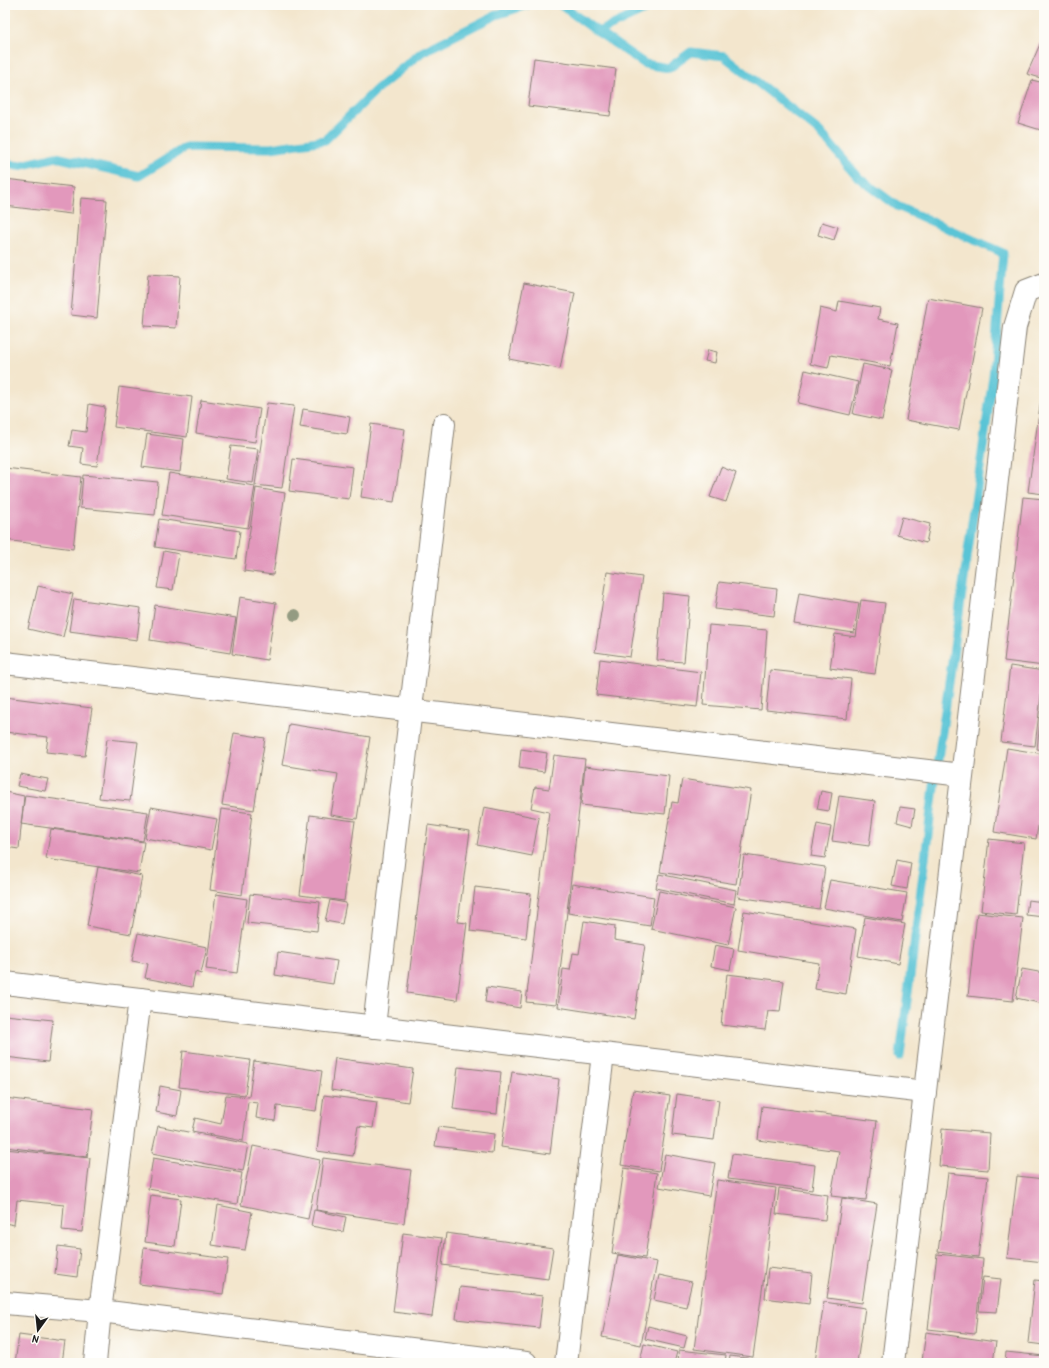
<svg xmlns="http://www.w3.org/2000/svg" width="1049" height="1368" font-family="'Patrick Hand',sans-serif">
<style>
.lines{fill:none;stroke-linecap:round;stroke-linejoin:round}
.stream{stroke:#5ac4d6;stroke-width:9}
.building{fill:#e298bc}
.minor-casing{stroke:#888174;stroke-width:24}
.minor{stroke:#fff;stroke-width:22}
.tree{fill:#949b82}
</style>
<rect width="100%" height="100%" fill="#fdfcf7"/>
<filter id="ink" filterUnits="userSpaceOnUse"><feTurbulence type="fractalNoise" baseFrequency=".025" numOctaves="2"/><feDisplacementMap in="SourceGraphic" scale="8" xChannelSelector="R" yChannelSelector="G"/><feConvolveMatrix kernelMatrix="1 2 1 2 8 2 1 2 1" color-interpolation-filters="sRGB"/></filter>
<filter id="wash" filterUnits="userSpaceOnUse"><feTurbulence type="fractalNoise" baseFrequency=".012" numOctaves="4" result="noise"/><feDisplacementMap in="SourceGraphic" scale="16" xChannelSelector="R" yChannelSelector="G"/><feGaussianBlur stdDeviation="0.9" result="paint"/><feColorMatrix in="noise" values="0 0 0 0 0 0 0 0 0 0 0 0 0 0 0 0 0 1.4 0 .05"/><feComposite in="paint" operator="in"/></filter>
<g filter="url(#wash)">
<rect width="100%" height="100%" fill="#f3e6cd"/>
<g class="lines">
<!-- stream -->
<g class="stream">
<path d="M561,5l37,27 57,-27"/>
<path d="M598,32l47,32 24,4 22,-16 33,4 95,75 40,47 38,28 106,47 -10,124 -59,410 -34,269"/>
<path d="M5,163l13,3 38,-9 83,19 47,-29 85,1 54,-8 52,-51 45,-37 74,-37 31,-10"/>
</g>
</g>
<g id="blocks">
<!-- building -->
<g class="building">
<path d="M1044,35v44l-17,-5z"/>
<path d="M534,58l82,11 -6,47 -82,-10z"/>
<path d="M1032,80l12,3v48l-26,-8z"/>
<path d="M5,179l69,8 -3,27 -66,-8z"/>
<path d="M81,198l26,2 -10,118 -26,-3z"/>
<path d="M822,222l16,5 -4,13 -16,-5z"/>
<path d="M148,274l32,2 -4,52 -32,-2z"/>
<path d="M524,283l51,10 -15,76 -51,-10z"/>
<path d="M928,298l54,10 -23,122 -53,-10z"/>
<path d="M839,301l41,7 -2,11 20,4 -8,43 -59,-11 -3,13 -18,-4 10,-56 17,4z"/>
<path d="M708,350l9,2 -2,11 -10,-2z"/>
<path d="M863,364l29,6 -10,50 -29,-6z"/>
<path d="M805,370l53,12 -8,33 -52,-12z"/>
<path d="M1043,384h1v110l-16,-2z"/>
<path d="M119,387l73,10 -5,40 -73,-10z"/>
<path d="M201,400l59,9 -5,33 -59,-9z"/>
<path d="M267,403l27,3 -12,82 -27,-3z"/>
<path d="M89,404l16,3 -8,59 -16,-2 2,-16 -14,-2 3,-16 14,2z"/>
<path d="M303,409l47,8 -3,17 -47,-7z"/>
<path d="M371,424l34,5 -11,73 -33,-5z"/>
<path d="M147,434l37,5 -4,33 -38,-5z"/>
<path d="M231,446l27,3 -5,34 -27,-4z"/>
<path d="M293,459l60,8 -4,32 -60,-8z"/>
<path d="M721,467l15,6 -10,29 -16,-5z"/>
<path d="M5,468l76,9 -8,72 -68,-9z"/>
<path d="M169,473l86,13 -7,42 -86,-13z"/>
<path d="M83,475l75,7 -3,33 -75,-7z"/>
<path d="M256,488l29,5 -12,82 -29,-4z"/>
<path d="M1023,497l21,2v167l-40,-5z"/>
<path d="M902,517l28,7 -4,19 -29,-8z"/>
<path d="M159,519l81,12 -4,28 -81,-12z"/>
<path d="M164,551l15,3 -6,36 -16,-2z"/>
<path d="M607,572l35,5 -12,80 -35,-5z"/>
<path d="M719,582l58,7 -3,27 -59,-7z"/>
<path d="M38,586l35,8 -10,43 -35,-8z"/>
<path d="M663,593l27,3 -6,66 -27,-2z"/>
<path d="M799,593l60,10 -5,30 -60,-9z"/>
<path d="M240,597l36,6 -9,57 -35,-6z"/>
<path d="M74,599l67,9 -4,32 -68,-9z"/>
<path d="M861,600l24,3 -10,71 -45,-6 5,-34 21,3z"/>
<path d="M155,605l81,13 -6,35 -80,-13z"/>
<path d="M709,625l58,5 -6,80 -58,-5z"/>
<path d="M600,659l101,13 -4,35 -101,-12z"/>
<path d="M1010,666l34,5 -9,75 -34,-4z"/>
<path d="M770,670l81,9 -4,40 -81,-9z"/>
<path d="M1043,696h1v54l-7,-1z"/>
<path d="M5,697l87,11 -7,48 -39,-4 2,-15 -43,-5z"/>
<path d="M289,724l81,13 -13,82 -26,-4 7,-41 -56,-9z"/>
<path d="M234,733l31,5 -11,72 -32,-5z"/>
<path d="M107,739l31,3 -8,59 -31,-3z"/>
<path d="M1007,748l37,6v36l-8,49 -42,-7z"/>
<path d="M521,749l26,4 -3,19 -25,-4z"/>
<path d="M554,755l31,4 -29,246 -30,-3 23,-190 -18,-4 4,-21 14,2z"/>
<path d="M585,766l84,10 -4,38 -84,-9z"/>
<path d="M20,774l28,5 -3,12 -28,-5z"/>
<path d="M682,779l69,11 -15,94 -76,-12 12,-70 6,1z"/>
<path d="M821,791l11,2 -3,18 -12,-2z"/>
<path d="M5,792l19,4 -5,53 -14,-2z"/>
<path d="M25,795l123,17 -5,29 -122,-17z"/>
<path d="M839,796l36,5 -6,45 -37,-5z"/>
<path d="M151,807l66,12 -6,31 -66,-12z"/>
<path d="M484,807l55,11 -7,38 -55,-11z"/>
<path d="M900,807l15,2 -3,17 -15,-4z"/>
<path d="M221,809l31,4 -10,82 -32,-5z"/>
<path d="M310,815l45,6 -11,80 -44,-6z"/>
<path d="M817,824l14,3 -6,31 -14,-2z"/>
<path d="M428,825l42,6 -12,91 9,1 -10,77 -50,-7z"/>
<path d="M51,829l93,13 -5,31 -93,-14z"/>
<path d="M989,839l35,4 -8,72 -35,-4z"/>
<path d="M744,855l81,12 -6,42 -81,-12z"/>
<path d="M897,860l14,3 -4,26 -15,-3z"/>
<path d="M98,867l44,9 -11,58 -44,-8z"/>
<path d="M659,874l77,16 -2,14 -78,-16z"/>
<path d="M830,880l77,13 -5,29 -78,-14z"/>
<path d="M572,884l82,13 -4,29 -82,-13z"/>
<path d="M475,887l56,7 -5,44 -56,-7z"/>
<path d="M659,891l77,16 -8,38 -77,-16z"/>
<path d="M216,894l31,5 -10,74 -31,-4z"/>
<path d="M250,894l70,8 -3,29 -70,-8z"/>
<path d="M330,900l16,3 -4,21 -17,-3z"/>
<path d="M1028,900l16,2v15l-18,-2z"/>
<path d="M744,911l112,18 -10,65 -31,-5 4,-26 -81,-13z"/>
<path d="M977,913l46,5 -10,83 -45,-5z"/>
<path d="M865,917l40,7 -7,40 -40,-8z"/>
<path d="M584,921l31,5 -1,14 31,5 -11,74 -76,-12 5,-38 7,1 3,-17 6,1z"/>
<path d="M138,933l69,14 -6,27 -6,-2 -3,15 -47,-9 3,-14 -16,-3z"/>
<path d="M715,945l19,4 -4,21 -19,-4z"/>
<path d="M278,952l59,9 -4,23 -58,-9z"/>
<path d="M1022,969l22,4v31l-28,-6z"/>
<path d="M727,974l57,7 -4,31 -12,-1 -3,19 -44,-5z"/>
<path d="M487,987l35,5 -2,16 -35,-6z"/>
<path d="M5,1015l48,5 -5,42 -43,-5z"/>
<path d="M183,1051l67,9 -5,35 -66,-8z"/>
<path d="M335,1058l78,11 -5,33 -77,-12z"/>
<path d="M254,1061l68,10 -6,40 -39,-5 -2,15 -19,-3 2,-15 -10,-1 -5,39 -51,-10 3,-13 26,6 5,-29 23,2z"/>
<path d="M458,1067l43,5 -4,42 -44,-5z"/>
<path d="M512,1072l47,7 -9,75 -49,-7z"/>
<path d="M160,1086l21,4 -4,26 -21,-4z"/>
<path d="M633,1090l37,6 -11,75 -38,-6z"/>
<path d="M677,1094l42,6 -5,40 -42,-5z"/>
<path d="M324,1095l53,7 -4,26 -15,-2 -5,30 -36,-5z"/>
<path d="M5,1098l88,11 -6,48 -82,-10z"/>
<path d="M762,1106l115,15 -11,79 -35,-4 8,-45 -81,-11z"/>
<path d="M158,1126l90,18 -5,27 -91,-18z"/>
<path d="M438,1127l56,7 -2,19 -57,-7z"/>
<path d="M942,1129l48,4 -2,37 -49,-4z"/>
<path d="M253,1146l67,14 -12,59 -67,-14z"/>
<path d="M5,1149l85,9 -8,74 -20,-2 2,-25 -47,-5 -3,25 -9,-2z"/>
<path d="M665,1154l50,9 -6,33 -50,-9z"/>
<path d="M732,1154l83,11 -3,25 -84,-11z"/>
<path d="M153,1158l89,15 -5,31 -89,-15z"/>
<path d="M323,1158l88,12 -7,53 -88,-13z"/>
<path d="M624,1168l33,5 -12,85 -33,-5z"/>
<path d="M948,1173l40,4 -10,80 -40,-5z"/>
<path d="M1017,1176l27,3v83l-37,-4z"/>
<path d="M717,1180l59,8 -23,169 -59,-8z"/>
<path d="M779,1188l49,7 -3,25 -49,-6z"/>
<path d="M151,1195l30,4 -6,47 -30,-4z"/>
<path d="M842,1198l35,6 -15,99 -35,-5z"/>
<path d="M218,1205l34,7 -7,38 -33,-5z"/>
<path d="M314,1210l32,7 -3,15 -32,-6z"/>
<path d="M403,1233l39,5 -10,79 -39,-5z"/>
<path d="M446,1233l107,15 -5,31 -106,-14z"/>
<path d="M58,1246l22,3 -3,28 -22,-3z"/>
<path d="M144,1248l84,11 -5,35 -84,-10z"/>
<path d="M937,1254l46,5 -8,75 -47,-5z"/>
<path d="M618,1255l39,7 -16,83 -39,-8z"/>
<path d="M768,1268l44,5 -3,31 -44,-6z"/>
<path d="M659,1275l33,7 -6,25 -32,-7z"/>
<path d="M983,1277l18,2 -4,33 -18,-1z"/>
<path d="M1035,1280l9,1v64l-16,-2z"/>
<path d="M460,1287l83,9 -4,32 -83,-9z"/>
<path d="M824,1302l41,6 -8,55 -42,-1z"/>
<path d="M648,1326l39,10 -3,12 -39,-9z"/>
<path d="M926,1332l70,10 -3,21h-54l-17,-2z"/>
<path d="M19,1335l46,6 -3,22h-47z"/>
<path d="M644,1344l33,8 -3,11h-26l-8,-2z"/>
<path d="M679,1350l47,5 -1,8h-47z"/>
<path d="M1006,1352l38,4v7h-39z"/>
<path d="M730,1356l31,4v3h-32z"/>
</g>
</g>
</g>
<g filter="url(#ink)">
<use href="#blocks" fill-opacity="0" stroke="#888174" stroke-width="1"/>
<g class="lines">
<defs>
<g id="minor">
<path d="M5,663l957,112"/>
<path d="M5,983l920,109"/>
<path d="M374,1027l70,-603"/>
<path d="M5,1303l95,8 426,52"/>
<path d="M95,1363l5,-52 40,-312"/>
<path d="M566,1363l37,-309"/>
<path d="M893,1363l122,-1036 11,-36 18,-7"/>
</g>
</defs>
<!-- minor casing -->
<use href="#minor" class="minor-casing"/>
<!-- minor -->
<use href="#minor" class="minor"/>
</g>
<!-- trees -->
<circle class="tree" cx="295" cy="615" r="6"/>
</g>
<!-- margin -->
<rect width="1049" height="1368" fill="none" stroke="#fdfcf7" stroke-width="20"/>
<!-- north arrow -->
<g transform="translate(38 1330) rotate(195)" stroke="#fdfcf7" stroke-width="3" paint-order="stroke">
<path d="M0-3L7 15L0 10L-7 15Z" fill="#1c1c1c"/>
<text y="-6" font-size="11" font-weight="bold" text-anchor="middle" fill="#1c1c1c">N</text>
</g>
</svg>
